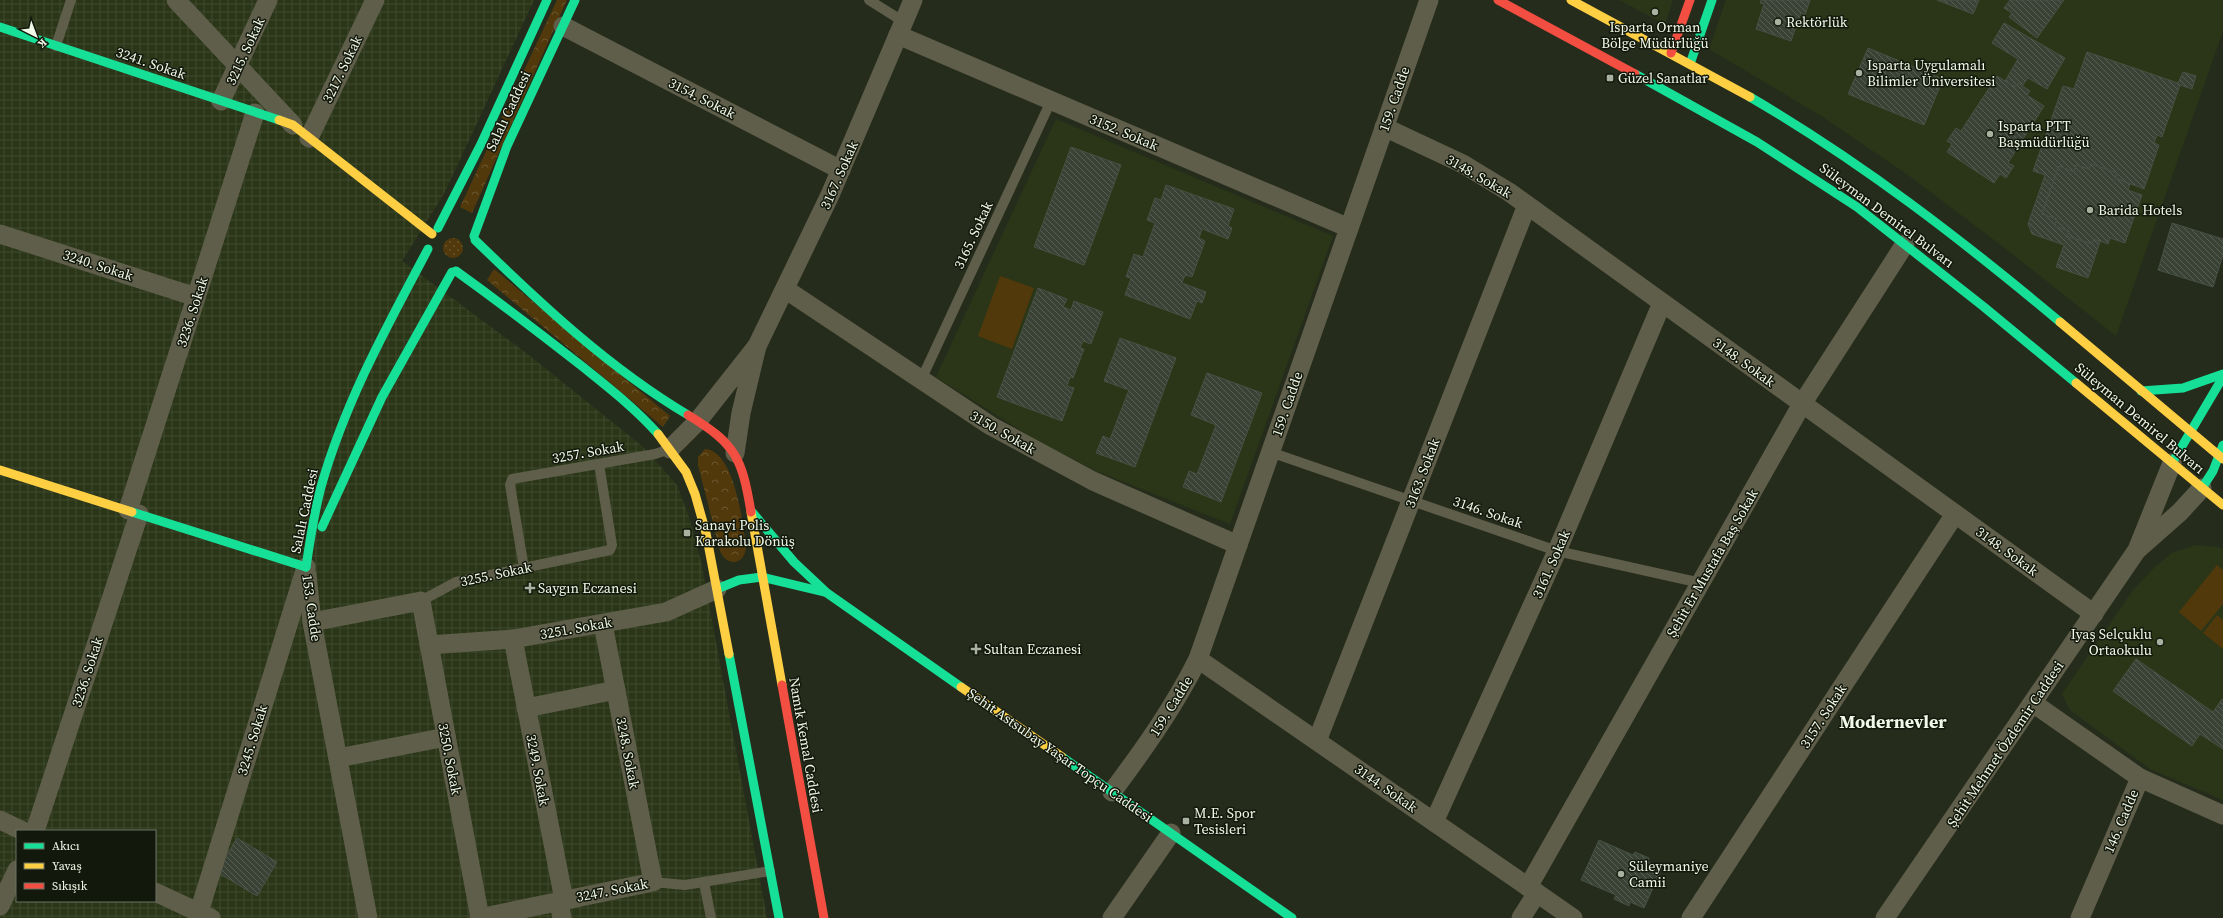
<svg xmlns="http://www.w3.org/2000/svg" width="2223" height="918" font-family="'Source Serif 4',serif">
<style>
.built{fill:#2a3617}
.industrial{fill:url(#industrial-grid);fill-rule:evenodd}
.grass{fill:url(#grass-dots)}
.forest{fill:url(#forest-crowns)}
.pitch{fill:#52390b}
.building{fill:url(#building-back-hatch);stroke:#475044}
.lines{fill:none;stroke-linecap:round;stroke-linejoin:round}
.lane{stroke:#5f5e4a;stroke-width:10}
.street{stroke:#5f5e4a;stroke-width:19}
.fast{stroke:#16e098;stroke-width:9}
.slow{stroke:#ffcf43;stroke-width:9}
.jam{stroke:#f24e42;stroke-width:9}
.poi-dot{fill:#a9b1a0;stroke:#13180c;stroke-width:1.5}
.labels{text-anchor:middle;dominant-baseline:central;stroke-width:3;stroke-linejoin:round;paint-order:stroke}
.poi-label{font-size:14px;fill:#f0f8e7;stroke:#13180c;text-anchor:start}
.street-label{font-size:14px;fill:#f0f8e7;stroke:#13180c}
.district-label{font-size:18px;font-weight:bold;fill:#f0f8e7;stroke:#13180c}
</style>
<defs>
<pattern id="industrial-grid" width="8" height="8" patternUnits="userSpaceOnUse"><rect width="8" height="8" fill="#2a3617"/><path d="M0 4h8M4 0v8" fill="none" stroke="#3f4a2e"/></pattern>
<pattern id="grass-dots" width="8" height="8" patternUnits="userSpaceOnUse"><rect width="8" height="8" fill="#52390b"/><path d="M2 2h.1M6 6h.1" fill="none" stroke="#6b562f" stroke-width="1.8" stroke-linecap="round"/></pattern>
<pattern id="forest-crowns" width="20" height="18" patternUnits="userSpaceOnUse"><rect width="20" height="18" fill="#52390b"/><path d="M2 6a3 3 0 1 1 6 0M12 15a3 3 0 1 1 6 0" fill="none" stroke="#6b562f"/></pattern>
<pattern id="building-back-hatch" width="6" height="6" patternUnits="userSpaceOnUse"><rect width="6" height="6" fill="#3a4236"/><path d="M-1 5l2 2M0 0l6 6M5-1l2 2" fill="none" stroke="#575e53"/></pattern>
</defs>
<rect width="100%" height="100%" fill="#262c1c"/>
<!-- built -->
<g class="built">
<path d="M1619,0h54l-8,24z"/>
<path d="M1726,0h497v31l-107,305 -110,-87 -98,-74 -85,-58 -114,-68z"/>
<path d="M1056,119l277,117 -103,288 -134,-53 -60,-31 -100,-63z"/>
<path d="M2196,545l21,2 6,2v251l-73,-31 -80,-59 -8,-16 71,-104 21,-22 18,-15z"/>
</g>
<!-- industrial -->
<path class="industrial" d="M0,0h534l-89,192 -43,69 123,91 117,94 35,39 11,29 13,47 66,357h-767zM17,831h138v70h-138z"/>
<!-- grass -->
<circle class="grass" cx="453" cy="248" r="10"/>
<!-- forest -->
<g class="forest">
<path d="M557,0h10l-95,213 -12,-6z"/>
<path d="M494,269l176,147 -7,11 -176,-147z"/>
<path d="M705,449c30,2 38,75 41,99 -2,17 -19,19 -26,3l-22,-86v-8z"/>
</g>
<!-- pitch -->
<g class="pitch">
<path d="M1000,276l34,12 -22,61 -34,-13z"/>
<path d="M2217,565l6,5v34l-22,27 -22,-19z"/>
<path d="M2217,615l6,5v29l-20,-16z"/>
</g>
<!-- building -->
<g class="building">
<path d="M1761,0h49l-5,15 -4,-2 -10,28 -35,-12 8,-25 -4,-1z"/>
<path d="M1937,0h42l-6,14z"/>
<path d="M2010,0h54l-27,38 -28,-21 3,-4 -8,-5z"/>
<path d="M2004,23l61,35 -18,31 -19,-11 -6,8 -4,-3 -3,4 -10,-6 13,-22 -26,-16z"/>
<path d="M1868,48l75,31 -19,46 -76,-31z"/>
<path d="M2087,52l91,31 5,-11 13,4 -4,13 -12,-4 -18,52 -5,-2 -3,8 5,2 -15,44 -29,-11 2,-5 -26,-9 -2,5 -13,-4 -2,7 -15,-6 -17,48 15,5 -2,7 14,5 -2,5 25,8 2,-5 6,3 -12,36 -32,-11 8,-22 -32,-11 -4,-10 17,-49 -12,-4 30,-85 11,3z"/>
<path d="M1997,76l18,11 3,-4 12,8 -3,4 17,11 -36,57 6,3 -8,12 -6,-4 -6,9 -47,-31 5,-8 -5,-3 9,-13 5,3z"/>
<path d="M1071,147l50,18 -37,100 -50,-18z"/>
<path d="M2091,164l26,9 -2,5 15,6 -2,6 14,5 -17,48 -15,-5 -2,6 -14,-5 -2,5 -25,-8 2,-5 -14,-5 2,-7 -15,-5 17,-48 15,6 2,-7 13,4z"/>
<path d="M1166,185l68,24 -6,17 4,2 -4,11 -26,-10 -3,9 6,3 -13,36 -7,-2 -3,8 24,9 -4,11 -5,-2 -7,18 -65,-24 6,-17 -5,-1 8,-23 9,3 12,-34 -8,-3 8,-22 6,2z"/>
<path d="M2172,223l51,16v16l-10,32 -55,-17z"/>
<path d="M1038,288l29,11 -4,8 8,3 3,-9 29,11 -12,32 -8,-3 -3,7 4,1 -11,29 -3,-1 -3,9 7,2 -12,33 -65,-24z"/>
<path d="M1120,338l56,20 -41,109 -39,-14 7,-17 7,3 19,-49 -25,-9z"/>
<path d="M1207,373l55,20 -41,109 -38,-15 6,-16 8,3 19,-49 -25,-10z"/>
<path d="M2136,659l77,53 9,-13 1,1v49l-23,-15 -8,12 -79,-55z"/>
<path d="M237,838l40,24 -20,34 -40,-24z"/>
<path d="M1599,840l34,15 2,-3 14,6 -1,4 14,6 -18,40 -14,-6 -1,4 -15,-7 2,-4 -35,-15z"/>
</g>
<g class="lines">
<!-- lane -->
<g class="lane">
<path d="M869,0l35,22"/>
<path d="M56,46l15,-46"/>
<path d="M921,380l130,-279"/>
<path d="M1270,452l287,99 144,32"/>
<path d="M524,568l-14,-83 2,-6 143,-25 15,-5"/>
<path d="M421,601l35,-19 154,-32 2,-5 -13,-81"/>
<path d="M653,882l32,3 85,-14"/>
<path d="M704,882l7,36"/>
</g>
<!-- street -->
<g class="street">
<path d="M176,0l117,125"/>
<path d="M563,26l278,144"/>
<path d="M898,35l451,193"/>
<path d="M221,101l47,-101"/>
<path d="M1384,127l79,37 46,28 585,422"/>
<path d="M309,138l66,-138"/>
<path d="M0,234l196,63"/>
<path d="M785,289l206,137 102,55 145,64"/>
<path d="M757,346l73,-151 83,-195"/>
<path d="M670,449l27,-27 60,-76 -16,67 -6,40"/>
<path d="M128,510l127,-397"/>
<path d="M2138,549l42,-37 22,-24"/>
<path d="M307,574l5,48 56,296"/>
<path d="M312,622l109,-21 59,317"/>
<path d="M513,639l51,261"/>
<path d="M429,645l84,-6 153,-27 51,-23"/>
<path d="M1198,659l375,259"/>
<path d="M2033,703l107,75 -60,140"/>
<path d="M526,708l90,-18"/>
<path d="M1317,741l210,-536"/>
<path d="M338,758l108,-21"/>
<path d="M2140,778l83,37"/>
<path d="M1112,792c32,-43 62,-85 86,-133l231,-659"/>
<path d="M0,820l23,11"/>
<path d="M1434,822l123,-271 105,-248"/>
<path d="M35,831l104,-317"/>
<path d="M1528,887l274,-483 103,-160"/>
<path d="M155,892l56,26"/>
<path d="M559,902l3,16"/>
<path d="M0,906l17,-36"/>
<path d="M199,912l107,-345"/>
<path d="M479,918l174,-36 -50,-258"/>
<path d="M1112,918l59,-85"/>
<path d="M1521,918l16,-25"/>
<path d="M1691,918l264,-404"/>
<path d="M1885,918l252,-368 35,-87"/>
</g>
<!-- fast -->
<g class="fast">
<path d="M0,27l279,93"/>
<path d="M1690,64l22,-64"/>
<path d="M1635,74l122,68 100,65 127,100 92,76"/>
<path d="M1750,97c111,65 211,142 310,225"/>
<path d="M438,228l43,-84 66,-144"/>
<path d="M474,236l33,-90 68,-146"/>
<path d="M475,240c66,64 134,128 213,175"/>
<path d="M456,271c43,31 85,63 127,96 26,21 53,42 75,67"/>
<path d="M2141,391l42,-3 40,-14"/>
<path d="M2172,463l51,-86"/>
<path d="M2202,488l11,-17 10,-26"/>
<path d="M132,512l174,55"/>
<path d="M752,512l42,50 33,31 134,94"/>
<path d="M322,527l60,-130 70,-125"/>
<path d="M306,567c4,-27 8,-54 15,-80 24,-85 66,-161 107,-238"/>
<path d="M717,589l22,-9 23,-3 62,15"/>
<path d="M729,654l50,264"/>
<path d="M1062,757l230,161"/>
</g>
<!-- slow -->
<g class="slow">
<path d="M1571,0l179,97"/>
<path d="M279,120l14,5 139,109"/>
<path d="M2060,322l163,137"/>
<path d="M2076,383l147,122"/>
<path d="M658,434l28,38 9,22 11,39 23,121"/>
<path d="M0,470l132,42"/>
<path d="M751,512l31,173"/>
<path d="M961,687l101,70"/>
</g>
<!-- jam -->
<g class="jam">
<path d="M1498,0l137,74"/>
<path d="M1671,53l19,-53"/>
<path d="M688,415c48,29 54,43 63,97"/>
<path d="M782,685l42,233"/>
</g>
</g>
<!-- markers -->
<g class="poi-dot">
<circle cx="1655" cy="12" r="4"/>
<circle cx="1778" cy="22" r="4"/>
<circle cx="1859" cy="73" r="4"/>
<rect x="1606" y="74" width="8" height="8" rx="2"/>
<circle cx="1990" cy="134" r="4"/>
<circle cx="2090" cy="210" r="4"/>
<rect x="683" y="529" width="8" height="8" rx="2"/>
<path d="M528 582h4v4h4v4h-4v4h-4v-4h-4v-4h4z"/>
<circle cx="2160" cy="642" r="4"/>
<path d="M974 643h4v4h4v4h-4v4h-4v-4h-4v-4h4z"/>
<rect x="1182" y="817" width="8" height="8" rx="2"/>
<circle cx="1621" cy="874" r="4"/>
</g>
<g class="labels">
<!-- poi labels -->
<g class="poi-label">
<text x="1786" y="22">Rektörlük</text>
<text x="1655" y="27" text-anchor="middle">Isparta Orman<tspan x="1655" dy="16">Bölge Müdürlüğü</tspan></text>
<text x="1867" y="65">Isparta Uygulamalı<tspan x="1867" dy="16">Bilimler Üniversitesi</tspan></text>
<text x="1618" y="78">Güzel Sanatlar</text>
<text x="1998" y="126">Isparta PTT<tspan x="1998" dy="16">Başmüdürlüğü</tspan></text>
<text x="2098" y="210">Barida Hotels</text>
<text x="695" y="525">Sanayi Polis<tspan x="695" dy="16">Karakolu Dönüş</tspan></text>
<text x="538" y="588">Saygın Eczanesi</text>
<text x="2152" y="634" text-anchor="end">Iyaş Selçuklu<tspan x="2152" dy="16">Ortaokulu</tspan></text>
<text x="984" y="649">Sultan Eczanesi</text>
<text x="1194" y="813">M.E. Spor<tspan x="1194" dy="16">Tesisleri</tspan></text>
<text x="1629" y="866">Süleymaniye<tspan x="1629" dy="16">Camii</tspan></text>
</g>
<!-- street labels -->
<g class="street-label">
<text transform="translate(245 51) rotate(-65)">3215. Sokak</text>
<text transform="translate(151 63) rotate(19)">3241. Sokak</text>
<text transform="translate(342 69) rotate(-64)">3217. Sokak</text>
<text transform="translate(702 98) rotate(27)">3154. Sokak</text>
<text transform="translate(1394 99) rotate(-71)">159. Cadde</text>
<text transform="translate(508 111) rotate(-65)">Salalı Caddesi</text>
<text transform="translate(1124 132) rotate(23)">3152. Sokak</text>
<text transform="translate(839 175) rotate(-66)">3167. Sokak</text>
<text transform="translate(1479 176) rotate(30)">3148. Sokak</text>
<text transform="translate(1887 215) rotate(37)">Süleyman Demirel Bulvarı</text>
<text transform="translate(973 235) rotate(-65)">3165. Sokak</text>
<text transform="translate(98 265) rotate(18)">3240. Sokak</text>
<text transform="translate(192 312) rotate(-72)">3236. Sokak</text>
<text transform="translate(1744 362) rotate(36)">3148. Sokak</text>
<text transform="translate(1287 404) rotate(-71)">159. Cadde</text>
<text transform="translate(2140 418) rotate(40)">Süleyman Demirel Bulvarı</text>
<text transform="translate(1003 432) rotate(30)">3150. Sokak</text>
<text transform="translate(588 452) rotate(-10)">3257. Sokak</text>
<text transform="translate(1422 473) rotate(-69)">3163. Sokak</text>
<text transform="translate(304 511) rotate(-78)">Salalı Caddesi</text>
<text transform="translate(1488 512) rotate(19)">3146. Sokak</text>
<text transform="translate(2007 551) rotate(36)">3148. Sokak</text>
<text transform="translate(1712 563) rotate(-60)">Şehit Er Mustafa Baş Sokak</text>
<text transform="translate(1551 564) rotate(-66)">3161. Sokak</text>
<text transform="translate(496 574) rotate(-12)">3255. Sokak</text>
<text transform="translate(312 608) rotate(82)">153. Cadde</text>
<text transform="translate(576 628) rotate(-10)">3251. Sokak</text>
<text transform="translate(87 672) rotate(-72)">3236. Sokak</text>
<text transform="translate(1171 706) rotate(-58)">159. Cadde</text>
<text transform="translate(1823 716) rotate(-57)">3157. Sokak</text>
<text transform="translate(252 740) rotate(-73)">3245. Sokak</text>
<text transform="translate(2005 744) rotate(-56)">Şehit Mehmet Özdemir Caddesi</text>
<text transform="translate(806 745) rotate(80)">Namık Kemal Caddesi</text>
<text transform="translate(628 753) rotate(79)">3248. Sokak</text>
<text transform="translate(1060 755) rotate(35)">Şehit Astsubay Yaşar Topçu Caddesi</text>
<text transform="translate(450 759) rotate(79)">3250. Sokak</text>
<text transform="translate(538 770) rotate(79)">3249. Sokak</text>
<text transform="translate(1386 788) rotate(35)">3144. Sokak</text>
<text transform="translate(2121 821) rotate(-67)">146. Cadde</text>
<text transform="translate(612 890) rotate(-11)">3247. Sokak</text>
</g>
<!-- district labels -->
<g class="district-label">
<text x="1893" y="721">Modernevler</text>
</g>
</g>
<!-- legend -->
<rect x="16" y="830" width="140" height="72" fill="#13180c" stroke="#6b7264"/>
<rect x="24" y="843" width="20" height="6" fill="#16e098" stroke="#6b7264"/>
<text x="52" y="850" font-size="12" fill="#f0f8e7">Akıcı</text>
<rect x="24" y="863" width="20" height="6" fill="#ffcf43" stroke="#6b7264"/>
<text x="52" y="870" font-size="12" fill="#f0f8e7">Yavaş</text>
<rect x="24" y="883" width="20" height="6" fill="#f24e42" stroke="#6b7264"/>
<text x="52" y="890" font-size="12" fill="#f0f8e7">Sıkışık</text>
<!-- north arrow -->
<g transform="translate(36 36) rotate(138)" stroke="#13180c" stroke-width="3" paint-order="stroke">
<path d="M0-3L7 15L0 10L-7 15Z" fill="#f0f8e7"/>
<text y="-6" font-size="11" font-weight="bold" text-anchor="middle" fill="#f0f8e7">K</text>
</g>
</svg>
